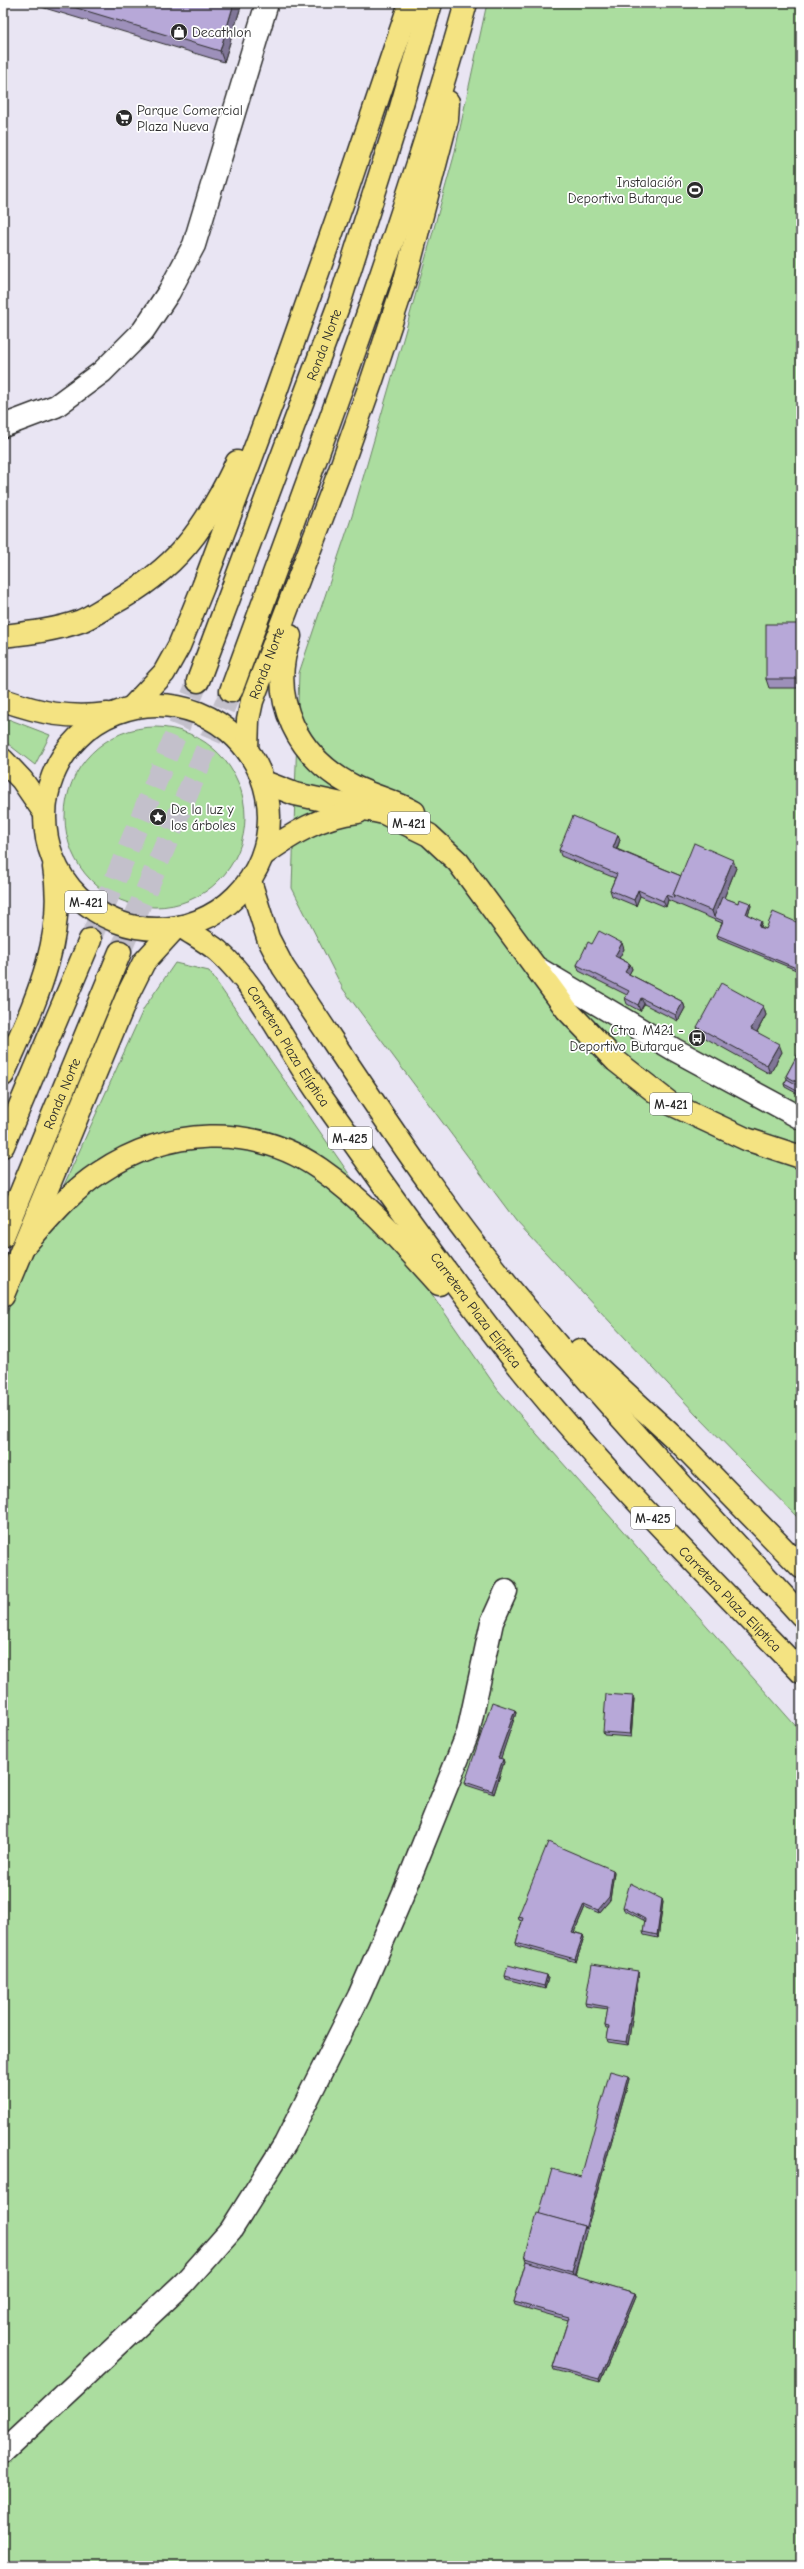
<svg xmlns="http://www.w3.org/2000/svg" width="804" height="2569" font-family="'Comic Neue',sans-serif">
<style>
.green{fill:#abdd9f;stroke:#6b8465}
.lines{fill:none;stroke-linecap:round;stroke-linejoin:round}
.major-tunnel{stroke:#c3c0cb;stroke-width:22;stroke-dasharray:22 11;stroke-linecap:butt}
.minor-casing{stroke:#2b2b2b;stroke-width:25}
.major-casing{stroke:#2b2b2b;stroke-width:25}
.minor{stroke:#fff;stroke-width:22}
.major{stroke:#f4e382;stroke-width:22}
.wall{fill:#9d90ba;stroke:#2b2b2b}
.shaded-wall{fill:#807697;stroke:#2b2b2b}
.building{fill:#b7a8d8;stroke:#2b2b2b}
.labels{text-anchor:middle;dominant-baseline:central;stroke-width:3.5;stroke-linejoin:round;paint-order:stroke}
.shield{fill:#fff;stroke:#6b6b6b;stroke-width:1}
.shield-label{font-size:13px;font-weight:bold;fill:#2b2b2b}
.poi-label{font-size:14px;fill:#2b2b2b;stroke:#fff;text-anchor:start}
.street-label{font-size:14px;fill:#2b2b2b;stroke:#fff}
</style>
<rect width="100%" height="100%" fill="#e9e5f3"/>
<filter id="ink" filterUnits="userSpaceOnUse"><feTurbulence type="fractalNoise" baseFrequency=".025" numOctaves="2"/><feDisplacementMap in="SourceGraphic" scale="8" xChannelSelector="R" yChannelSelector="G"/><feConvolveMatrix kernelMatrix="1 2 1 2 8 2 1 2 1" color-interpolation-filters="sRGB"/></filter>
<g filter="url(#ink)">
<!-- green -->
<g class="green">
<path d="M487,3h314v1518l-105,-107 -180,-193 -173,-232 -51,-101 7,-215 53,-157 52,-180 50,-180z"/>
<path d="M3,717l47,18 -15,30 -32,-25z"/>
<circle cx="155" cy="817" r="90"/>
<path d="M175,963l34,8 289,419 303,342v834h-798v-1246l141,-312z"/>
</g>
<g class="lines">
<!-- major-tunnel -->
<g class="major-tunnel">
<path d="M90,940l108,-259"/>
<path d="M120,952l111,-261"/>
</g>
<defs>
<g id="minor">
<path d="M3,426l53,-20 46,-34 41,-41 26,-39 25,-47 73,-242"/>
<path d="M537,968l138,82 126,68"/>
<path d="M3,2452l181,-169 47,-53 54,-86 74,-148 45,-104 64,-159 24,-111 14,-31"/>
</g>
<g id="major">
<path d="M3,636c26,-3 53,-6 78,-15 10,-4 20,-11 29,-16 67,-36 95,-76 127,-143"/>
<path d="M290,636c-23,64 8,123 67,152 19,9 38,13 57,24"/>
<path id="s1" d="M198,681l141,-377 59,-186 33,-115"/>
<path d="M231,691c83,-228 170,-454 235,-688"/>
<path d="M3,700c38,13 65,19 105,14"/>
<circle cx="157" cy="817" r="112"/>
<path d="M132,707l32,-34 15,-27 24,-59 70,-187 74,-210 63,-187"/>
<path id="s2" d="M247,750l1,-30 4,-19 87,-228 33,-93 33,-100 42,-161 1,-17"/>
<path d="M3,760l19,20 22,32"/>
<path d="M264,782l31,12 89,19 45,22 29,27 109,148 49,51 55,43 75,35 55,18"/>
<path d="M263,855c30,-22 58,-39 95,-43"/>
<path d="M250,881l18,57 15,29c76,112 148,227 234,330 91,110 188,213 284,318"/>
<path id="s3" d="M182,927c12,8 25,15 36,24 42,38 67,94 99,140 63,89 126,178 193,264 89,113 192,214 291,317"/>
<path d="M3,1075c29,-67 64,-133 51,-208"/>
<path d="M3,1146l87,-206"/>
<path id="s4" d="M3,1236l117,-284"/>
<path d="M25,1245c23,-26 45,-53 74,-72 67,-45 153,-51 221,-4 45,31 83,75 119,115"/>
<path d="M3,1295l126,-303 15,-30 31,-34"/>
<path d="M580,1351l103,95 118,121"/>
</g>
</defs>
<!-- minor casing -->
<use href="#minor" class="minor-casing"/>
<!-- major casing -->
<use href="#major" class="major-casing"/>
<!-- minor -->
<use href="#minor" class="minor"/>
<!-- major -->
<use href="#major" class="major"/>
</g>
<!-- wall -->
<g class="wall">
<path d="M28,3h214l-18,59z"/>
<path d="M801,624v64h-32l-3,-9z"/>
<path d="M618,835l2,5 -3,9 64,27 55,-8 -12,30 14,5h12l1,3 -4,9 15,8 -1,4 5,2 35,-5v48l-83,-34 -1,-3 5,-12 -54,-23 -2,7 -26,-11 -4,10 -24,-10 -2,-6 5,-12 -54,-22 -2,-6z"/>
<path d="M592,944l32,5 -5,9 11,6 2,5 -3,5 54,28 2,6 -7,13 -34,-17 -4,7 -13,-7 -2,-6 2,-3 -48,-24 -2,-6z"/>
<path d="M763,1006l3,9 -9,17 25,20 -12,22 -70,-39 -3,-8z"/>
<path d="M801,1035v59l-1,1 -15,-8 -1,-3 3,-5 -1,-3 14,-26 -3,-6z"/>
<path d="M634,1699l-3,38 -27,-2 -1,-3z"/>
<path d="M515,1710l1,3 -16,46 4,3 -10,32 -28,-9 -1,-3z"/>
<path d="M613,1870l1,2 -4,28 -11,13 -14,-6 -11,25 9,3 1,3 -8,24 -59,-16 -1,-3 6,-22 -3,-1 -1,-3z"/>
<path d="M663,1902l-5,36 -14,-3 -1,-3 2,-11 -21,-11 -1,-3z"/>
<path d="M639,1974l-11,71 -20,-3 -1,-3 2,-10h-3l-1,-3 3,-17 -22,-3 -1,-3z"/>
<path d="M547,1975l1,3 -3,11 -39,-10 -1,-3z"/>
<path d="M628,2076l1,3 -43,153 -11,44 60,17 1,3 -36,86 -46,-12 -1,-3 15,-47 -53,-15 -1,-3 12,-41 -1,-3 14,-44 42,-37z"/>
</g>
<!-- shaded-wall -->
<g class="shaded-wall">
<path d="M234,3h8l-18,59 -4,-11z"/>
<path d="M618,835l2,5 -5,13 -2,-5z"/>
<path d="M733,860l3,8 -20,50 -2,-1 -2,-6z"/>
<path d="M638,890l2,6 -4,10 -2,-6z"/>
<path d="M666,895l2,5 -2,7 -3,-6z"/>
<path d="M750,903l1,3 -4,11 -1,-3z"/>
<path d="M761,921l1,2 -2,6 -1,-2z"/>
<path d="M622,943l2,6 -7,13 -2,-6z"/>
<path d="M630,964l2,5 -5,9 -2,-6z"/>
<path d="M641,998l3,6 -4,7 -2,-6z"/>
<path d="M683,1002l2,6 -7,13 -2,-6z"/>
<path d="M763,1006l3,9 -12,22 -3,-8z"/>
<path d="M779,1044l3,8 -12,22 -3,-9z"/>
<path d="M633,1696l1,3 -3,38 -1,-3z"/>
<path d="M515,1710l1,3 -16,48 -2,-3z"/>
<path d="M503,1759l1,3 -10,32 -2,-3z"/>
<path d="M613,1870l1,2 -4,28 -11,13 -1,-3z"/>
<path d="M662,1899l1,3 -5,36 -1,-3z"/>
<path d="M584,1904l1,3 -12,28 -1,-3z"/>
<path d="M583,1935l1,3 -8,24 -1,-3z"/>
<path d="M638,1971l1,3 -11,71 -2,-3z"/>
<path d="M547,1975l1,3 -3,11 -1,-3z"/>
<path d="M628,2076l1,3 -43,153 -12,45 -2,-5 12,-46z"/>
<path d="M635,2293l1,3 -36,86 -1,-3z"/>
</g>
<!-- building -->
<g class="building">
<path d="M60,3h174l-14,48z"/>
<rect x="766" y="624" width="35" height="55"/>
<path d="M573,816l45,19 -5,13 68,28 -8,19 1,3 -8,-3 -3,6 -25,-11 -4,10 -24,-10 7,-16 -58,-24z"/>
<path d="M694,843l39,17 -21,51 -39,-16z"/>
<path d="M722,897l16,6 1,-4 11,4 -4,11 15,7 -2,6 7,2 7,-17 28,12v46l-84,-35 6,-14 -9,-4z"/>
<path d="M599,931l23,12 -7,13 15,8 -5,8 58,30 -7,13 -35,-17 -3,7 -13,-7 4,-7 -52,-26 11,-23 4,2z"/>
<path d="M721,983l42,23 -12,23 28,15 -12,21 -70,-38z"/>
<path d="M801,1035v12l-4,-3z"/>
<path d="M801,1048v31l-1,3 1,2 -15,-8z"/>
<path d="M787,1079l14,8v2l-2,3 -15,-8z"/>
<path d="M606,1694l27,2 -3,38 -27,-2z"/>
<path d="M492,1702l23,8 -17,48 5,1 -11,32 -27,-9z"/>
<path d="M548,1842l65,28 -4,27 -11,13 -14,-6 -12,28 11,3 -8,24 -59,-16 7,-25 -5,-1z"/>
<path d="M630,1883l32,16 -5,36 -14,-3 2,-13 -22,-12z"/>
<path d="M592,1964l46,7 -12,71 -19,-3 2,-12 -4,-1 3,-19 -23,-4z"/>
<path d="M508,1965l39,10 -3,11 -39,-10z"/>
<path d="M610,2071l18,5 -43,153 -1,-3 -45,-12 13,-45 29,8z"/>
<path d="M537,2213l47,13 -12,46 -47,-14z"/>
<path d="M526,2261l109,32 -36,86 -46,-12 16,-50 -55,-15z"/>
</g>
</g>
<!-- icons -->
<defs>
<symbol id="shop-disc" viewBox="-11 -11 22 22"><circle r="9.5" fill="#2b2b2b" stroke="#fff"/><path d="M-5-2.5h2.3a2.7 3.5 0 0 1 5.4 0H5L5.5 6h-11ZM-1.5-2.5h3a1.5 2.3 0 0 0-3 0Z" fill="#fff"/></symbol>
<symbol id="supermarket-disc" viewBox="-11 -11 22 22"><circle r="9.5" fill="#2b2b2b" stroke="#fff"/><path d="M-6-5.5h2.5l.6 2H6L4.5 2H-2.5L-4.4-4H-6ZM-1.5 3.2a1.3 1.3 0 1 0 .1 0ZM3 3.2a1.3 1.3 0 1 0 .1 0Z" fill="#fff"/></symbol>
<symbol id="stadium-disc" viewBox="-11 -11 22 22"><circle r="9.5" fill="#2b2b2b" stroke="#fff"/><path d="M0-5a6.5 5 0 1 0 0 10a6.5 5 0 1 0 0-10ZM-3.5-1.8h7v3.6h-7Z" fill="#fff"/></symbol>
<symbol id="sight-disc" viewBox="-11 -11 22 22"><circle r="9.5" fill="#2b2b2b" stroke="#fff"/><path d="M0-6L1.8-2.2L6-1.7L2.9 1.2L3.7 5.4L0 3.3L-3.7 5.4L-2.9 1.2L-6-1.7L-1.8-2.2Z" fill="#fff"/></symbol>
<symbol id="bus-disc" viewBox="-11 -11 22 22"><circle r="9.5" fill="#2b2b2b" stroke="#fff"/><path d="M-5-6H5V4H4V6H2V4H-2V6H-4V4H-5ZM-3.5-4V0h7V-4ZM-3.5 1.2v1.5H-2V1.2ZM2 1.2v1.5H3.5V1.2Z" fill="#fff"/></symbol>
</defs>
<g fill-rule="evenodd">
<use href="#shop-disc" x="169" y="22" width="20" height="20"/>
<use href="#supermarket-disc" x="114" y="108" width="20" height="20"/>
<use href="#stadium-disc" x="685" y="180" width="20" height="20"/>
<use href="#sight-disc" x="148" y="807" width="20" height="20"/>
<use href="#bus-disc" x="687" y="1028" width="20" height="20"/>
</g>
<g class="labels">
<!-- shield labels -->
<g class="shield">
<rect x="388" y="812" width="42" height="22" rx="3"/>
<rect x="65" y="891" width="42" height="22" rx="3"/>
<rect x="650" y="1093" width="42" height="22" rx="3"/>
<rect x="328" y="1127" width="44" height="22" rx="3"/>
<rect x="631" y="1507" width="44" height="22" rx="3"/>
</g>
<g class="shield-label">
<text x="409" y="823">M-421</text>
<text x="86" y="902">M-421</text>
<text x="671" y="1104">M-421</text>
<text x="350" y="1138">M-425</text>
<text x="653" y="1518">M-425</text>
</g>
<!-- poi labels -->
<g class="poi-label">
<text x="192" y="32">Decathlon</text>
<text x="137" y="110">Parque Comercial<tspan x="137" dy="16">Plaza Nueva</tspan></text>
<text x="682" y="182" text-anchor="end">Instalación<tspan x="682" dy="16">Deportiva Butarque</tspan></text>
<text x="171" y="809">De la luz y<tspan x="171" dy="16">los árboles</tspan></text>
<text x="684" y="1030" text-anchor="end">Ctra. M421 -<tspan x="684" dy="16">Deportivo Butarque</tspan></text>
</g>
<!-- street labels -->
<g class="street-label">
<text stroke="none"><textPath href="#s1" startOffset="359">Ronda Norte</textPath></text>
<text stroke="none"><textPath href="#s2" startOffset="90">Ronda Norte</textPath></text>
<text stroke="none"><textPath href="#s3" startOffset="162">Carretera Plaza Elíptica</textPath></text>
<text stroke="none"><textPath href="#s4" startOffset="154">Ronda Norte</textPath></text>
<text stroke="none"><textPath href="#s3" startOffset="486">Carretera Plaza Elíptica</textPath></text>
<text stroke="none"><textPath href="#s3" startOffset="871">Carretera Plaza Elíptica</textPath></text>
</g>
</g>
<!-- margin -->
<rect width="804" height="2569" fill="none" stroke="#fff" stroke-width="16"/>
<rect x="8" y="8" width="788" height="2553" fill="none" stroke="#2b2b2b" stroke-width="1.5" filter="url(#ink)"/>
</svg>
